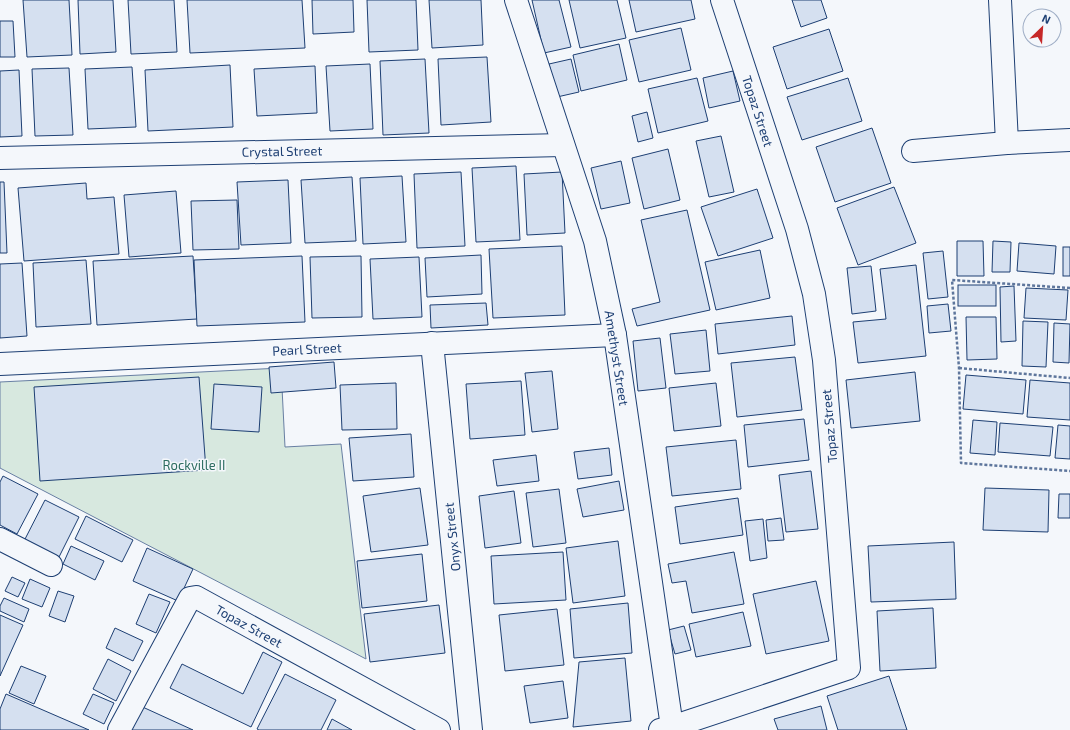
<svg xmlns="http://www.w3.org/2000/svg" width="1070" height="730" font-family="'Exo 2',sans-serif">
<style>
.green{fill:#d7e8df;stroke:#687fa3}
.building{fill:#d5e0f0;stroke:#1d3f73}
.lines{fill:none;stroke-linecap:round;stroke-linejoin:round}
.minor-casing{stroke:#1d3f73;stroke-width:24}
.path{stroke:#5e769c;stroke-width:2.5;stroke-dasharray:3 2;stroke-linecap:butt}
.minor{stroke:#f4f7fb;stroke-width:22}
.labels{text-anchor:middle;dominant-baseline:central;stroke-width:3;stroke-linejoin:round;paint-order:stroke}
.street-label{font-size:13px;fill:#1d3f73;stroke:#f4f7fb}
.park-label{font-size:13px;fill:#2c6c60;stroke:#f4f7fb}
</style>
<rect width="100%" height="100%" fill="#f4f7fb"/>
<!-- green -->
<path class="green" d="M281,368l4,79 56,-3 25,215 -366,-191v-86z"/>
<!-- building -->
<g class="building">
<path d="M23,0h46l3,55 -45,2z"/>
<path d="M78,0h35l3,52 -36,2z"/>
<path d="M128,0h46l3,52 -46,2z"/>
<path d="M187,0h115l3,48 -115,5z"/>
<path d="M312,0h41l1,32 -41,2z"/>
<path d="M367,0h49l2,50 -49,2z"/>
<path d="M429,0h52l2,45 -51,3z"/>
<path d="M532,0h27l12,47 -27,6z"/>
<path d="M569,0h48l9,38 -46,10z"/>
<path d="M629,0h62l4,19 -59,13z"/>
<path d="M792,0h29l6,18 -26,9z"/>
<path d="M0,21h13l2,36h-15z"/>
<path d="M681,28l10,42 -52,12 -10,-42z"/>
<path d="M829,29l14,42 -56,18 -14,-42z"/>
<path d="M619,44l8,36 -46,11 -8,-36z"/>
<path d="M487,57l4,65 -50,3 -3,-66z"/>
<path d="M425,59l4,74 -46,2 -3,-74z"/>
<path d="M571,59l8,33 -22,5 -8,-33z"/>
<path d="M370,64l3,65 -43,2 -4,-65z"/>
<path d="M230,65l3,62 -85,4 -3,-61z"/>
<path d="M315,66l2,47 -60,3 -3,-47z"/>
<path d="M132,67l4,60 -48,2 -3,-60z"/>
<path d="M69,68l4,67 -38,1 -3,-67z"/>
<path d="M19,70l3,66 -22,1v-66z"/>
<path d="M733,71l7,30 -31,7 -6,-30z"/>
<path d="M697,78l11,43 -50,12 -10,-44z"/>
<path d="M848,78l14,43 -60,19 -15,-43z"/>
<path d="M647,112l6,26 -15,4 -6,-26z"/>
<path d="M872,128l19,55 -56,19 -19,-55z"/>
<path d="M721,136l13,56 -25,5 -13,-56z"/>
<path d="M668,149l12,51 -36,9 -12,-51z"/>
<path d="M621,161l9,42 -29,6 -10,-41z"/>
<path d="M516,166l4,74 -44,2 -4,-74z"/>
<path d="M461,172l4,74 -48,2 -3,-74z"/>
<path d="M562,172l3,61 -38,2 -3,-61z"/>
<path d="M402,176l4,66 -43,2 -3,-66z"/>
<path d="M352,177l4,64 -51,2 -4,-63z"/>
<path d="M288,180l3,63 -50,2 -4,-63z"/>
<path d="M0,182h4l3,71h-7z"/>
<path d="M86,183l1,16 27,-2 5,57 -95,7 -6,-73z"/>
<path d="M894,187l22,56 -58,22 -21,-57z"/>
<path d="M757,189l16,49 -55,18 -17,-49z"/>
<path d="M176,191l5,62 -52,4 -5,-62z"/>
<path d="M237,200l2,49 -46,1 -2,-49z"/>
<path d="M687,210l23,100 -73,16 -5,-17 28,-7 -19,-82z"/>
<path d="M957,241h26l1,35h-27z"/>
<path d="M993,241l18,1 -1,30h-18z"/>
<path d="M1019,243l37,3 -2,28 -37,-3z"/>
<path d="M562,246l3,69 -72,3 -4,-69z"/>
<rect x="1063" y="247" width="7" height="29"/>
<path d="M760,250l10,48 -54,12 -11,-48z"/>
<path d="M943,251l5,46 -20,2 -5,-46z"/>
<path d="M481,255l1,39 -55,3 -2,-39z"/>
<path d="M193,256l4,63 -100,6 -4,-64z"/>
<path d="M302,256l3,66 -108,4 -3,-66z"/>
<path d="M361,256l1,61 -50,1 -2,-61z"/>
<path d="M419,257l3,60 -49,2 -3,-60z"/>
<path d="M86,260l5,64 -55,3 -3,-64z"/>
<path d="M22,263l5,73 -27,2v-74z"/>
<path d="M916,265l10,91 -68,7 -5,-41 33,-3 -6,-50z"/>
<path d="M871,266l5,45 -24,3 -5,-46z"/>
<rect x="958" y="285" width="38" height="21"/>
<path d="M1014,286l2,55 -15,1 -1,-55z"/>
<path d="M1026,288l42,2 -2,30 -42,-2z"/>
<path d="M486,303l2,22 -57,3 -1,-23z"/>
<path d="M948,304l3,27 -22,2 -2,-27z"/>
<path d="M792,316l3,29 -77,9 -3,-30z"/>
<path d="M966,317h30l1,42 -30,1z"/>
<path d="M1023,321l25,1 -2,45 -24,-1z"/>
<path d="M1054,323l16,1 -1,39 -16,-1z"/>
<path d="M706,330l4,41 -35,3 -5,-40z"/>
<path d="M660,338l6,50 -28,3 -5,-50z"/>
<path d="M795,357l7,53 -65,7 -6,-54z"/>
<path d="M334,362l2,26 -65,5 -2,-26z"/>
<path d="M552,371l6,58 -26,3 -7,-59z"/>
<path d="M915,372l5,49 -69,7 -5,-48z"/>
<path d="M966,375l60,5 -3,34 -60,-5z"/>
<path d="M199,377l7,93 -166,11 -6,-94z"/>
<path d="M1030,380l40,3v37l-43,-3z"/>
<path d="M521,381l4,54 -55,4 -4,-55z"/>
<path d="M396,383l1,46 -55,1 -2,-45z"/>
<path d="M716,383l5,43 -47,5 -5,-43z"/>
<path d="M214,384l48,3 -3,45 -48,-3z"/>
<path d="M804,419l5,41 -61,7 -4,-42z"/>
<path d="M973,420l24,2 -2,33 -25,-2z"/>
<path d="M1000,423l53,4 -3,29 -52,-4z"/>
<path d="M1058,425l12,1v33l-15,-1z"/>
<path d="M411,434l3,43 -61,4 -4,-43z"/>
<path d="M736,440l5,49 -69,7 -6,-49z"/>
<path d="M609,448l3,27 -34,4 -4,-27z"/>
<path d="M536,455l3,26 -42,5 -4,-26z"/>
<path d="M811,471l7,58 -32,3 -7,-57z"/>
<path d="M3,476l35,18 -21,40 -17,-9v-43z"/>
<path d="M619,481l5,29 -41,7 -6,-28z"/>
<path d="M420,488l8,57 -57,7 -8,-56z"/>
<path d="M985,488l64,2 -1,42 -65,-2z"/>
<path d="M559,489l7,54 -33,4 -7,-54z"/>
<path d="M514,491l7,52 -36,5 -6,-52z"/>
<path d="M1059,494h11v24h-12z"/>
<path d="M738,498l5,37 -63,9 -5,-37z"/>
<path d="M45,500l34,17 -22,44 -34,-18z"/>
<path d="M86,516l47,24 -11,22 -47,-23z"/>
<path d="M781,518l3,22 -16,1 -2,-21z"/>
<path d="M763,519l4,39 -17,3 -5,-40z"/>
<path d="M618,541l7,55 -52,7 -7,-55z"/>
<path d="M954,542l2,57 -85,3 -3,-56z"/>
<path d="M71,546l33,15 -9,19 -32,-16z"/>
<path d="M147,548l46,21 -15,32 -45,-20z"/>
<path d="M563,552l3,48 -72,4 -3,-48z"/>
<path d="M734,552l10,52 -52,9 -6,-32 -14,2 -4,-19z"/>
<path d="M422,554l5,47 -65,7 -5,-47z"/>
<path d="M12,577l13,6 -7,14 -13,-6z"/>
<path d="M30,579l20,9 -8,19 -20,-8z"/>
<path d="M816,581l13,60 -63,13 -13,-60z"/>
<path d="M58,591l16,5 -9,26 -16,-6z"/>
<path d="M149,594l21,8 -14,31 -20,-9z"/>
<path d="M4,598l25,11 -5,13 -24,-11v-5z"/>
<path d="M628,603l4,50 -58,5 -4,-49z"/>
<path d="M439,605l6,48 -75,9 -6,-48z"/>
<path d="M933,608l3,60 -56,3 -3,-60z"/>
<path d="M557,609l7,56 -59,6 -6,-56z"/>
<path d="M743,612l8,34 -55,11 -7,-33z"/>
<path d="M0,615l23,10 -23,51z"/>
<path d="M684,626l7,24 -16,4 -7,-24z"/>
<path d="M115,628l28,13 -10,20 -27,-13z"/>
<path d="M263,652l19,10 -31,65 -81,-39 12,-24 61,30z"/>
<path d="M625,658l6,63 -58,6 6,-65z"/>
<path d="M108,659l23,12 -15,30 -23,-12z"/>
<path d="M21,666l25,10 -12,28 -25,-11z"/>
<path d="M285,674l51,26 -15,30h-62l-2,-1z"/>
<path d="M889,676l18,54h-69l-11,-34z"/>
<path d="M563,681l5,37 -38,5 -6,-37z"/>
<path d="M6,694l83,36h-89v-21z"/>
<path d="M93,694l21,9 -10,21 -21,-10z"/>
<path d="M136,704l57,26h-69z"/>
<path d="M821,706l6,24h-49l-4,-11z"/>
<path d="M332,719l20,11h-25z"/>
</g>
<g class="lines">
<defs>
<g id="minor">
<path d="M516,0l79,241 20,94 57,392"/>
<path d="M1000,0l7,143"/>
<path d="M913,151l94,-8 63,-3"/>
<path d="M0,158l563,-13"/>
<path d="M432,343l39,387"/>
<path d="M0,364l615,-29"/>
<path d="M0,539l51,26"/>
<path d="M119,730l71,-132 6,-1 243,133"/>
<path d="M660,730l12,-3 177,-59 -25,-308 -10,-66 -17,-65 -75,-229"/>
</g>
</defs>
<!-- minor casing -->
<use href="#minor" class="minor-casing"/>
<!-- path -->
<g class="path">
<path d="M1070,288l-118,-8 7,88 2,95 109,8"/>
<path d="M959,368l111,10"/>
</g>
<!-- minor -->
<use href="#minor" class="minor"/>
</g>
<g class="labels">
<!-- street labels -->
<g class="street-label">
<text transform="translate(758 111) rotate(72)">Topaz Street</text>
<text transform="translate(282 151) rotate(-1)">Crystal Street</text>
<text transform="translate(307 349) rotate(-3)">Pearl Street</text>
<text transform="translate(617 358) rotate(81)">Amethyst Street</text>
<text transform="translate(829 426) rotate(-95)">Topaz Street</text>
<text transform="translate(452 537) rotate(-96)">Onyx Street</text>
<text transform="translate(249 626) rotate(29)">Topaz Street</text>
</g>
<!-- park labels -->
<g class="park-label">
<text x="194" y="465">Rockville II</text>
</g>
</g>
<!-- north arrow -->
<g transform="translate(1042 28) rotate(25)"><circle r="19" fill="#f4f7fb" stroke="#9eadc5"/>
<path d="M0-3L7 15L0 10L-7 15Z" fill="#c62828"/>
<text y="-6" font-size="11" font-weight="bold" text-anchor="middle" fill="#1d3f73">N</text>
</g>
</svg>
